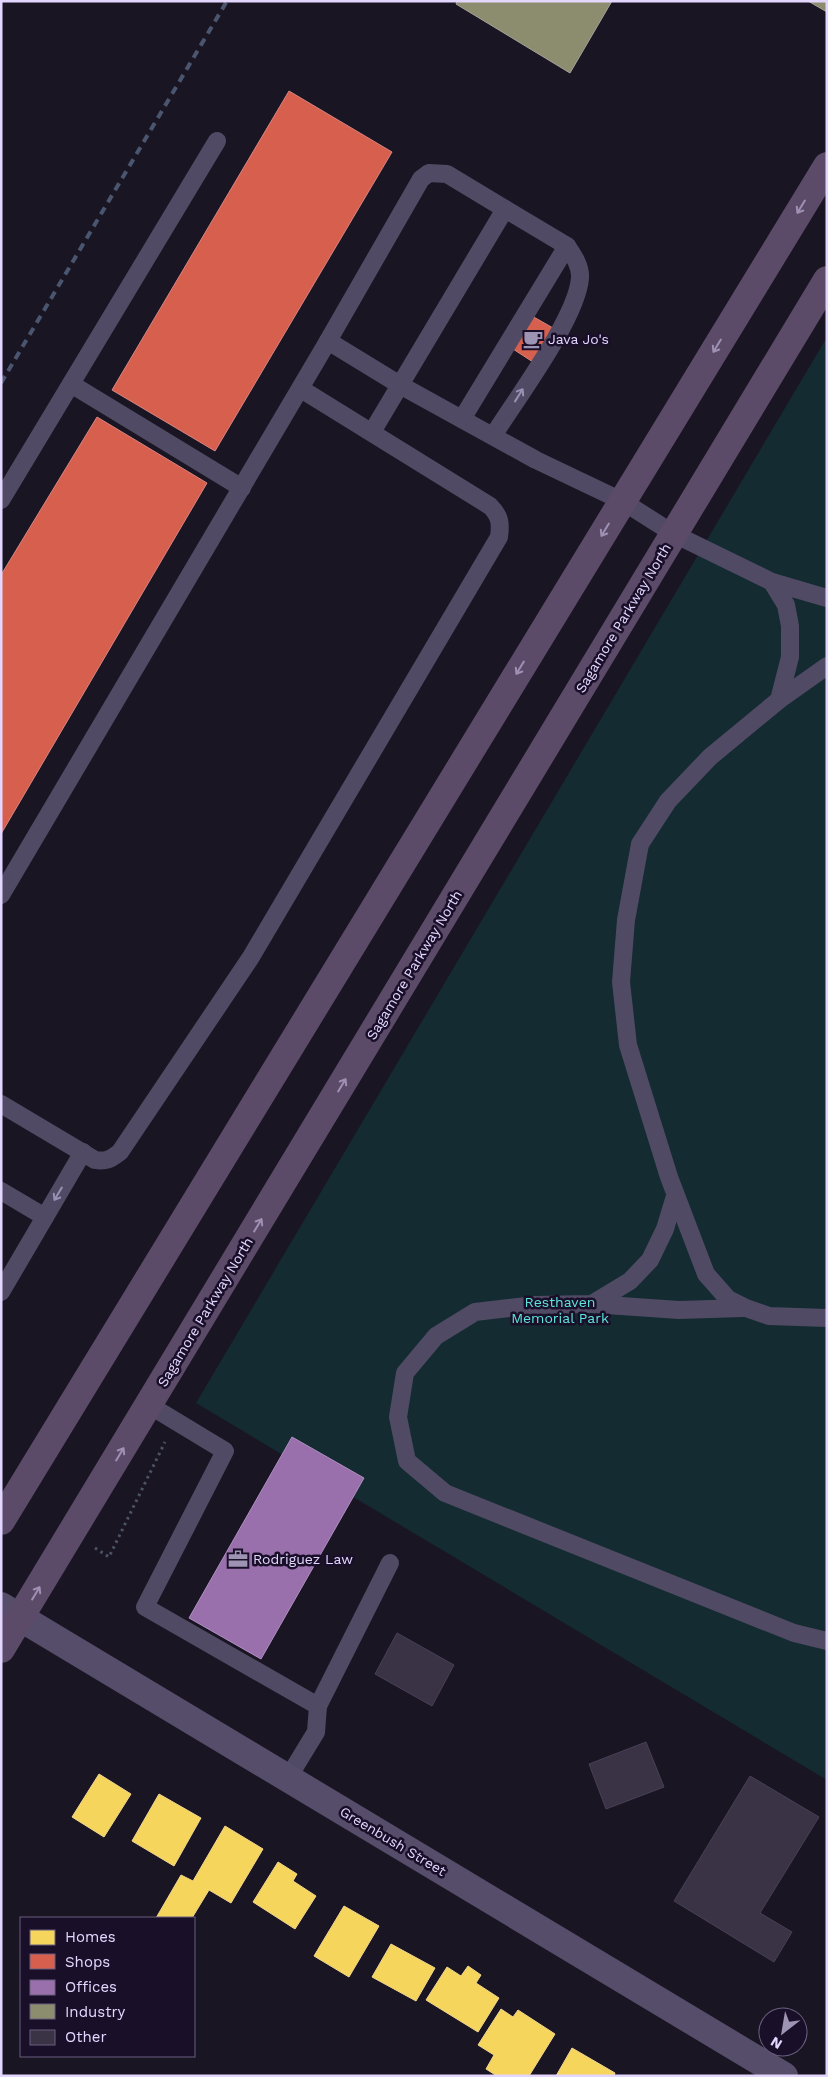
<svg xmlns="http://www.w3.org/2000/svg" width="828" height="2077" font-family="'Work Sans',sans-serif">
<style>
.green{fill:#132b31}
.homes{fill:#f6d55c;stroke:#f1d68d}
.shops{fill:#d6604d;stroke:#da8482}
.offices{fill:#9970ab;stroke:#b08fc4}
.industry{fill:#8c8c6e;stroke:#a6a29a}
.building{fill:#3a3345;stroke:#484057}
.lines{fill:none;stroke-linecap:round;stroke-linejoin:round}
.path{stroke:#4b5466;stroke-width:3;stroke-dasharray:2.5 4;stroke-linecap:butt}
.lane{stroke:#504a64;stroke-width:18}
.secondary{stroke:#564d6a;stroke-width:28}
.primary{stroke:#5b4b69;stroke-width:28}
.rail{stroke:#4a566f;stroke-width:4;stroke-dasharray:8 6;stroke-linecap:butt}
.oneway{stroke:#a091b4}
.oneway2{stroke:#9a90b2}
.labels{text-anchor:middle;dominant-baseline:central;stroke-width:5;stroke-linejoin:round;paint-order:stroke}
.poi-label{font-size:14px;fill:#e4d7ff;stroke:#190f29;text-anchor:start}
.street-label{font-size:14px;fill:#e4d7ff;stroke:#190f29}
.park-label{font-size:14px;fill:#5de5de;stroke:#190f29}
</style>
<rect width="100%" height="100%" fill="#1a1523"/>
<!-- green -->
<path class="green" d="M827,337v1443l-631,-377z"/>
<!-- homes -->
<g class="homes">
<path d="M99,1774l32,20 -27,43 -32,-20z"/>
<path d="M159,1794l42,24 -27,48 -42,-25z"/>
<path d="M225,1826l38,23 -32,54 -22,-13 -17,28h-36l25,-43 12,6z"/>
<path d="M278,1862l19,12 -4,7 23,15 -21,33 -42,-27z"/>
<path d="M344,1906l35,20 -30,51 -35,-21z"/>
<path d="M391,1944l44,24 -19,33 -44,-24z"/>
<path d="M468,1966l13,9 -5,8 23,15 -21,34 -52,-32 21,-33 14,9z"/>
<path d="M501,2009l12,8 5,-7 37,24 -26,42h-32l-11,-7 8,-14 -16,-10z"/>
<path d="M572,2048l43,25 -1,3h-58z"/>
</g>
<!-- shops -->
<g class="shops">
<path d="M289,91l103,61 -177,299 -103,-61z"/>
<path d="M532,316l21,12 -20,34 -20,-13z"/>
<path d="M97,417l110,66 -206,351v-259z"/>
</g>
<!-- offices -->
<path class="offices" d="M292,1437l72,41 -103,181 -72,-41z"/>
<!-- industry -->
<g class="industry">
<path d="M457,1h155l-42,72 -114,-69z"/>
<path d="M808,1h19v11z"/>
</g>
<!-- building -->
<g class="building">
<path d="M397,1633l57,32 -22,41 -57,-32z"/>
<path d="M646,1742l18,45 -58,22 -17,-45z"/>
<path d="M750,1776l69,41 -59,96 32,19 -18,30 -100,-61z"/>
</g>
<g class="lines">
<!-- path -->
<path class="path" d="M95,1548l14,9 56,-115"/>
<!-- lane -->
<g class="lane">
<path d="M328,341l93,-162 8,-6 18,1 58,35 -133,223"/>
<path d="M71,384l171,104"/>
<path d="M462,419l105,-173 -62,-37"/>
<path d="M493,436c23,-37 84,-118 87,-158 1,-12 -7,-23 -13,-32"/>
<path d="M1,500l216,-359"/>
<path d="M772,582l14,23 4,21v31l-11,43 -69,57 -42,44 -28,43 -14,76 -5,62 7,63 41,132 37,97 22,25 18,9 23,8 58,2"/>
<path d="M779,700l48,-34"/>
<path d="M1,895l327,-554 72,44 136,75 86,41 52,33 98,48 55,16"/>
<path d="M1,1104l94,56c11,2 16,-1 25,-8l131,-195 248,-420c2,-14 1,-21 -9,-31l-189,-117"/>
<path d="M1,1191l44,26"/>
<path d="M675,1196l-10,33 -15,31 -20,21 -38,23 -57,1 -60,7 -39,24 -31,37 -7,44 9,44 38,32 349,140 33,8"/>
<path d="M1,1292l82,-140"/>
<path d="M592,1304l87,6 64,-2"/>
<path d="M149,1405l76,46 -80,156 173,99 -2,26 -28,46"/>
<path d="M318,1706l72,-143"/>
</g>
<!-- secondary -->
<path class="secondary" d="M1,1606l783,470"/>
<!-- primary -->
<g class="primary">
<path d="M1,1521l826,-1355"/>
<path d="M1,1649l826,-1369"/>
</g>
<!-- rail -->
<path class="rail" d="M1,383l226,-382"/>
</g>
<!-- one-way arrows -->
<defs><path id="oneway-shaft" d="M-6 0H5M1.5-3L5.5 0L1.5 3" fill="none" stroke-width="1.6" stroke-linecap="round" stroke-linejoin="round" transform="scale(1.25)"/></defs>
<g class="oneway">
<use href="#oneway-shaft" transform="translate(801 207) rotate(121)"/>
<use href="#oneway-shaft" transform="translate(717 346) rotate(121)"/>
<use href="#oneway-shaft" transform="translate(605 530) rotate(121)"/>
<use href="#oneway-shaft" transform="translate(520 668) rotate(121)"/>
<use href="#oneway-shaft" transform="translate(342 1085) rotate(-59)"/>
<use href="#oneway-shaft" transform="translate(258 1225) rotate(-59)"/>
<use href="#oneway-shaft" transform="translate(120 1454) rotate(-59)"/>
<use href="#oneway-shaft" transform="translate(36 1593) rotate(-59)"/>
</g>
<g class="oneway2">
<use href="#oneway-shaft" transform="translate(519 395) rotate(-58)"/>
<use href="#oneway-shaft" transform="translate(58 1194) rotate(121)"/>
</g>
<!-- icons -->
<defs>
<symbol id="cafe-bare" viewBox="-9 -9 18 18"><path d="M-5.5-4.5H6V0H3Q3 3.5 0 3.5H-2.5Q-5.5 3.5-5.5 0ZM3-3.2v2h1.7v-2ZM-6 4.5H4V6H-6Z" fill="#9d93b2" stroke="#190f29" stroke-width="2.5" paint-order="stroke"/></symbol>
<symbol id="office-bare" viewBox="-9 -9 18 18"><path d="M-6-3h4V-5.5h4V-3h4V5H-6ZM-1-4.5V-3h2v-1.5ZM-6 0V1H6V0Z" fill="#9d93b2" stroke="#190f29" stroke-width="2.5" paint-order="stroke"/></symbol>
</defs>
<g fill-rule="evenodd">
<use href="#cafe-bare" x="519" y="325" width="28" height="28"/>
<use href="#office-bare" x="224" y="1545" width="28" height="28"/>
</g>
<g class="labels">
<!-- poi labels -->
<g class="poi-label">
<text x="548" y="339">Java Jo's</text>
<text x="253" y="1559">Rodriguez Law</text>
</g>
<!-- street labels -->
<g class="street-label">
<text transform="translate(623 618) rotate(-59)">Sagamore Parkway North</text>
<text transform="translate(414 965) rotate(-59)">Sagamore Parkway North</text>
<text transform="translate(205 1312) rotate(-59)">Sagamore Parkway North</text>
<text transform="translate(393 1841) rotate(31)">Greenbush Street</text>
</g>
<!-- park labels -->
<g class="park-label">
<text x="560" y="1302">Resthaven<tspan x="560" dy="16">Memorial Park</tspan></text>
</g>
</g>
<!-- border -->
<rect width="828" height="2077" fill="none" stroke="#e4d7ff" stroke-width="5"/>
<!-- legend -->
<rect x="20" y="1917" width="175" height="140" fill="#190f29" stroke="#6a5f7f"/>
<rect x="30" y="1930" width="25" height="15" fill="#f6d55c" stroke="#6a5f7f"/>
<text x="65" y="1942" font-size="15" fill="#e4d7ff">Homes</text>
<rect x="30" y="1954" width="25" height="15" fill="#d6604d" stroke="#6a5f7f"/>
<text x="65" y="1967" font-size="15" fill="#e4d7ff">Shops</text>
<rect x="30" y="1980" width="25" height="15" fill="#9970ab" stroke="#6a5f7f"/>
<text x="65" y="1992" font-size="15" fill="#e4d7ff">Offices</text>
<rect x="30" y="2004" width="25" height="15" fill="#8c8c6e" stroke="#6a5f7f"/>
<text x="65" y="2017" font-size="15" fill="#e4d7ff">Industry</text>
<rect x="30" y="2030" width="25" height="15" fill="#3a3345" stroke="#6a5f7f"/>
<text x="65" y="2042" font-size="15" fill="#e4d7ff">Other</text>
<!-- north arrow -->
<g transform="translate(783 2032) rotate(211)"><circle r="24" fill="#190f29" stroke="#6a5f7f"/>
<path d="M0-4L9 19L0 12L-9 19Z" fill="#9d93b2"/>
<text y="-8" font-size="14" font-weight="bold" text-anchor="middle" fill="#e4d7ff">N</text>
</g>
</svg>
